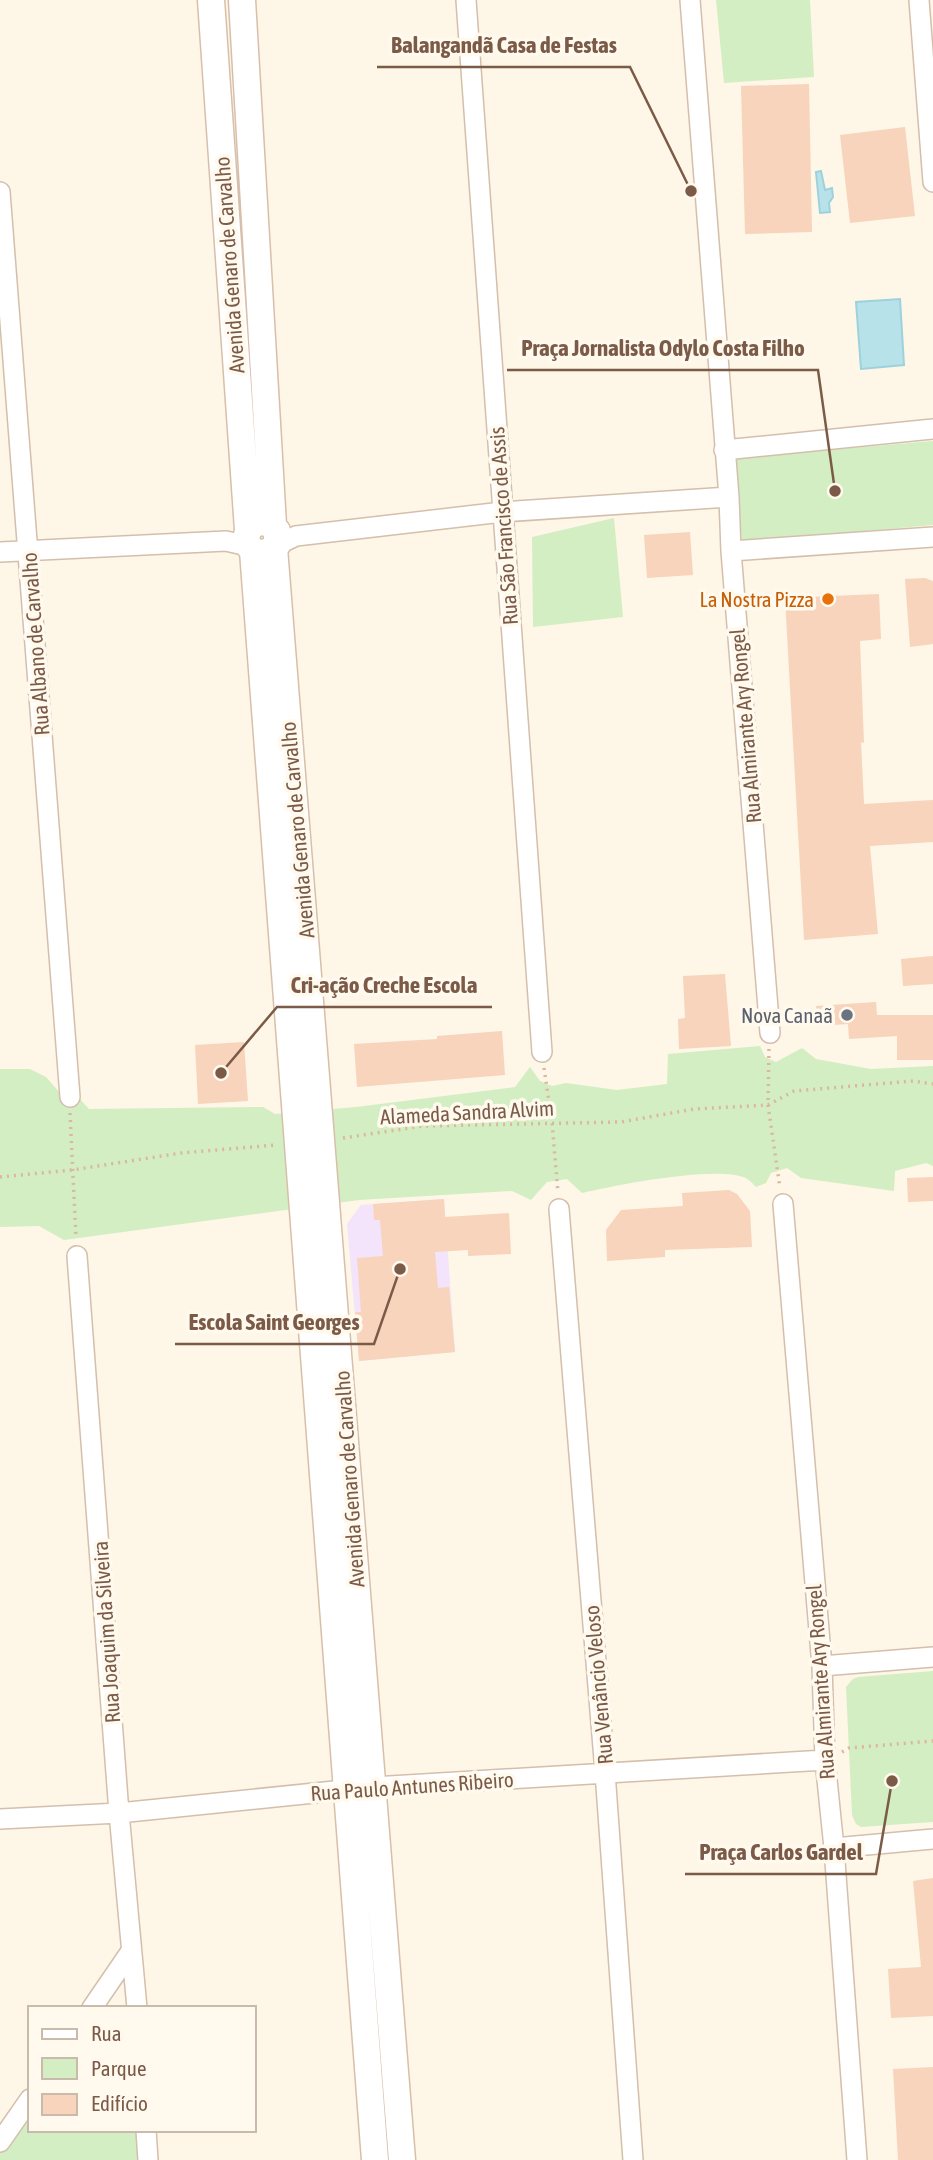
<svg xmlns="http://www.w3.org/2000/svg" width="933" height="2160" viewBox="0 0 933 2160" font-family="'Asap Condensed',sans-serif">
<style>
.education{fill:#f3e3fb}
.green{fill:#d3eec3}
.water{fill:#b8e2ea;stroke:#9dd2dd;stroke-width:2}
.building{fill:#f7d4bb}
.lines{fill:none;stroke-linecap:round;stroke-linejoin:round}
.street-casing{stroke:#d4bfad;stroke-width:22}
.secondary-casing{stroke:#d8bfaa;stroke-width:29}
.path{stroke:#dcb79d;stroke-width:3.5;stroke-dasharray:2 5;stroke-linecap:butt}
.street{stroke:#fff;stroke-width:19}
.secondary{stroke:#fff;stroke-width:26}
.food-dot{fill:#e8710a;stroke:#fff9ee;stroke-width:2.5}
.worship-dot{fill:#6b7280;stroke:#fff9ee;stroke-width:2.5}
.labels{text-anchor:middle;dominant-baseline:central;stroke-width:7;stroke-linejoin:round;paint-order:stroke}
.street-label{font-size:21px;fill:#7b5b48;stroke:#fff9ee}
.food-label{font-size:21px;fill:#c56008;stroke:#fff9ee;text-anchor:end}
.worship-label{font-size:21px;fill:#5b616d;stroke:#fff9ee;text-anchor:end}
.leader{fill:none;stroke:#7b5b48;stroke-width:2.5}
.callout-dot{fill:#7b5b48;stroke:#fff9ee;stroke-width:2.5}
.callout-label{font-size:23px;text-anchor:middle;font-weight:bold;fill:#7b5b48;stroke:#fff9ee;stroke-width:7;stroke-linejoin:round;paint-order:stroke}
</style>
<rect width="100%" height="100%" fill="#fef6e6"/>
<!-- education -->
<path class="education" d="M444,1199L455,1352L359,1361L347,1224L361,1205Z"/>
<!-- green -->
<path class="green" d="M716,0H810L814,77L724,83Z
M933,441V525L742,542L735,458Z
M614,518L623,617L533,627L532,537Z
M760,1046L765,1057L776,1062L802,1048L816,1059L871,1069L933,1066V1166L926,1163L895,1171L894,1191L801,1178L787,1168L771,1173L766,1183L756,1187C752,1183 749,1179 743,1177C713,1166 615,1185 582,1193L567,1179L547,1182L531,1200L512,1191L359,1200L64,1240L39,1226L0,1227V1069H30L46,1077L60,1093L78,1097L89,1109L263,1107L275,1114L356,1107L515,1087L530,1067L540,1081L552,1086L566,1083L617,1090L667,1084L668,1054Z
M933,1671V1822L861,1827L856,1824L852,1815L846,1687L853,1679L858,1677Z
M30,2112V2130H137L139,2160H0V2153Z"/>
<!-- water -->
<path class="water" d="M821,171L825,190L832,188L833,197L829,203L830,212L820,213L816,172Z
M900,299L904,365L861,369L856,302Z"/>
<!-- building -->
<path class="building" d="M809,84L812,232L745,234L741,86Z
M905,127L915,216L850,223L840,135Z
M690,532L693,575L647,578L644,535Z
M925,578L933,581V644L910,647L905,579Z
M879,594L881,639L860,641L864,743L861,742L864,804L933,800V842L870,846L878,934L804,940L785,598Z
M933,956V984L903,986L901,959Z
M725,974L731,1046L679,1049L678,1019L685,1018L683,976Z
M876,1002L877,1015H933V1060H897V1036L849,1039L848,1024L818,1026L816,1006Z
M502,1031L505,1075L357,1087L354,1044L437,1039V1036Z
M244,1042L248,1101L198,1104L195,1045Z
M933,1177V1201L908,1202L907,1178Z
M729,1190L737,1194L750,1211L752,1247L665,1250V1257L607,1261L606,1230L621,1210L683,1206L682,1193Z
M444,1199L445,1217L509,1213L511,1254L468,1256V1250L435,1252L438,1288L449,1287L455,1352L359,1361L355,1312H361L357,1258L383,1256L380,1220H374L373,1204Z
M933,1878V2016L891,2018L888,1969L921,1967L913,1881Z
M933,2067V2160H898L893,2069Z"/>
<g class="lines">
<defs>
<path id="street" d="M466,0L542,1052
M690,0L729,497L731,551L770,1033
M919,0L933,182
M0,192L70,1097
M724,450L933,429
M277,545L296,536L502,512L729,497
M731,551L933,537
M0,552L226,541L248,546
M783,1204L822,1666L825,1760L834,1848L857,2160
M559,1209L605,1772L633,2160
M77,1256L119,1813L137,2008
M822,1666L933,1657
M0,1819L119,1813L373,1787L825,1760
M834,1848L933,1839
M92,2008L131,1951
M146,2130L148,2160
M0,2142L30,2099"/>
<path id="secondary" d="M211,0L248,530L246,540C252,556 266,556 277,545V531L267,521L253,524L248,530
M242,0L273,525
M274,548L402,2160
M253,551L375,2160"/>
</defs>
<!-- street casing -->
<use href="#street" class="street-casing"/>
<!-- secondary casing -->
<use href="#secondary" class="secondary-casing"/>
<!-- path -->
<path class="path" d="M769,1049L768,1105L780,1188
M544,1068L552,1122L558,1193
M70,1113L76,1238
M343,1138L423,1126L621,1122L694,1109L768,1105L794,1091L913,1081L933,1084
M0,1177L72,1170L181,1153L276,1145
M842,1752L849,1748L933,1741"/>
<!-- street -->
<use href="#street" class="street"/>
<!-- secondary -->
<use href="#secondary" class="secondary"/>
</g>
<!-- markers -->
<circle class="food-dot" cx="828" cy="599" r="7"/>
<circle class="worship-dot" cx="847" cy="1015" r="7"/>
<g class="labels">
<!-- street labels -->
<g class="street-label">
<text transform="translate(229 265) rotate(-94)">Avenida Genaro de Carvalho</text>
<text transform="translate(503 526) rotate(-94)">Rua São Francisco de Assis</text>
<text transform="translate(35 644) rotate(-94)">Rua Albano de Carvalho</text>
<text transform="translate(745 726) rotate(-95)">Rua Almirante Ary Rongel</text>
<text transform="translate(297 830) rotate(-95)">Avenida Genaro de Carvalho</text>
<text transform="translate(467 1112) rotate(-3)">Alameda Sandra Alvim</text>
<text transform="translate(349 1479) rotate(-94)">Avenida Genaro de Carvalho</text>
<text transform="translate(106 1632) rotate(-94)">Rua Joaquim da Silveira</text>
<text transform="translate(820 1682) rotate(-94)">Rua Almirante Ary Rongel</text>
<text transform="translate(598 1685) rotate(-95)">Rua Venâncio Veloso</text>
<text transform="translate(412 1786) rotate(-4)">Rua Paulo Antunes Ribeiro</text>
</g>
<!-- food labels -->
<g class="food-label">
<text x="814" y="599">La Nostra Pizza</text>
</g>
<!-- worship labels -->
<g class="worship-label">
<text x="833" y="1015">Nova Canaã</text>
</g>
</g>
<!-- callouts -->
<path class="leader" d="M691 191L630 67H377M835 491L818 370H507M221 1073L277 1007H492M400 1269L374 1344H175M892 1781L876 1874H685"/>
<g class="callout-dot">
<circle cx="691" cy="191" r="7"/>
<circle cx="835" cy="491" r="7"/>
<circle cx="221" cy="1073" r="7"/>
<circle cx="400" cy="1269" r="7"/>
<circle cx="892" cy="1781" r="7"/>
</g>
<g class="callout-label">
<text x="504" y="53">Balangandã Casa de Festas</text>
<text x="663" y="356">Praça Jornalista Odylo Costa Filho</text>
<text x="384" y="993">Cri-ação Creche Escola</text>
<text x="274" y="1330">Escola Saint Georges</text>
<text x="781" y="1860">Praça Carlos Gardel</text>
</g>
<!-- legend -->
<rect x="28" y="2006" width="228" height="126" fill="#fff9ee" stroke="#cabaac" stroke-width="2"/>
<rect x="42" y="2029" width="35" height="10" fill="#ffffff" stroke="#cabaac" stroke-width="2"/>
<text x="91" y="2041" font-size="21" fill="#7b5b48">Rua</text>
<rect x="42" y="2058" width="35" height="21" fill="#d3eec3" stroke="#cabaac" stroke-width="2"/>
<text x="91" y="2076" font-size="21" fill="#7b5b48">Parque</text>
<rect x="42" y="2094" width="35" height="21" fill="#f7d4bb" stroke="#cabaac" stroke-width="2"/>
<text x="91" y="2111" font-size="21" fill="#7b5b48">Edifício</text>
</svg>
